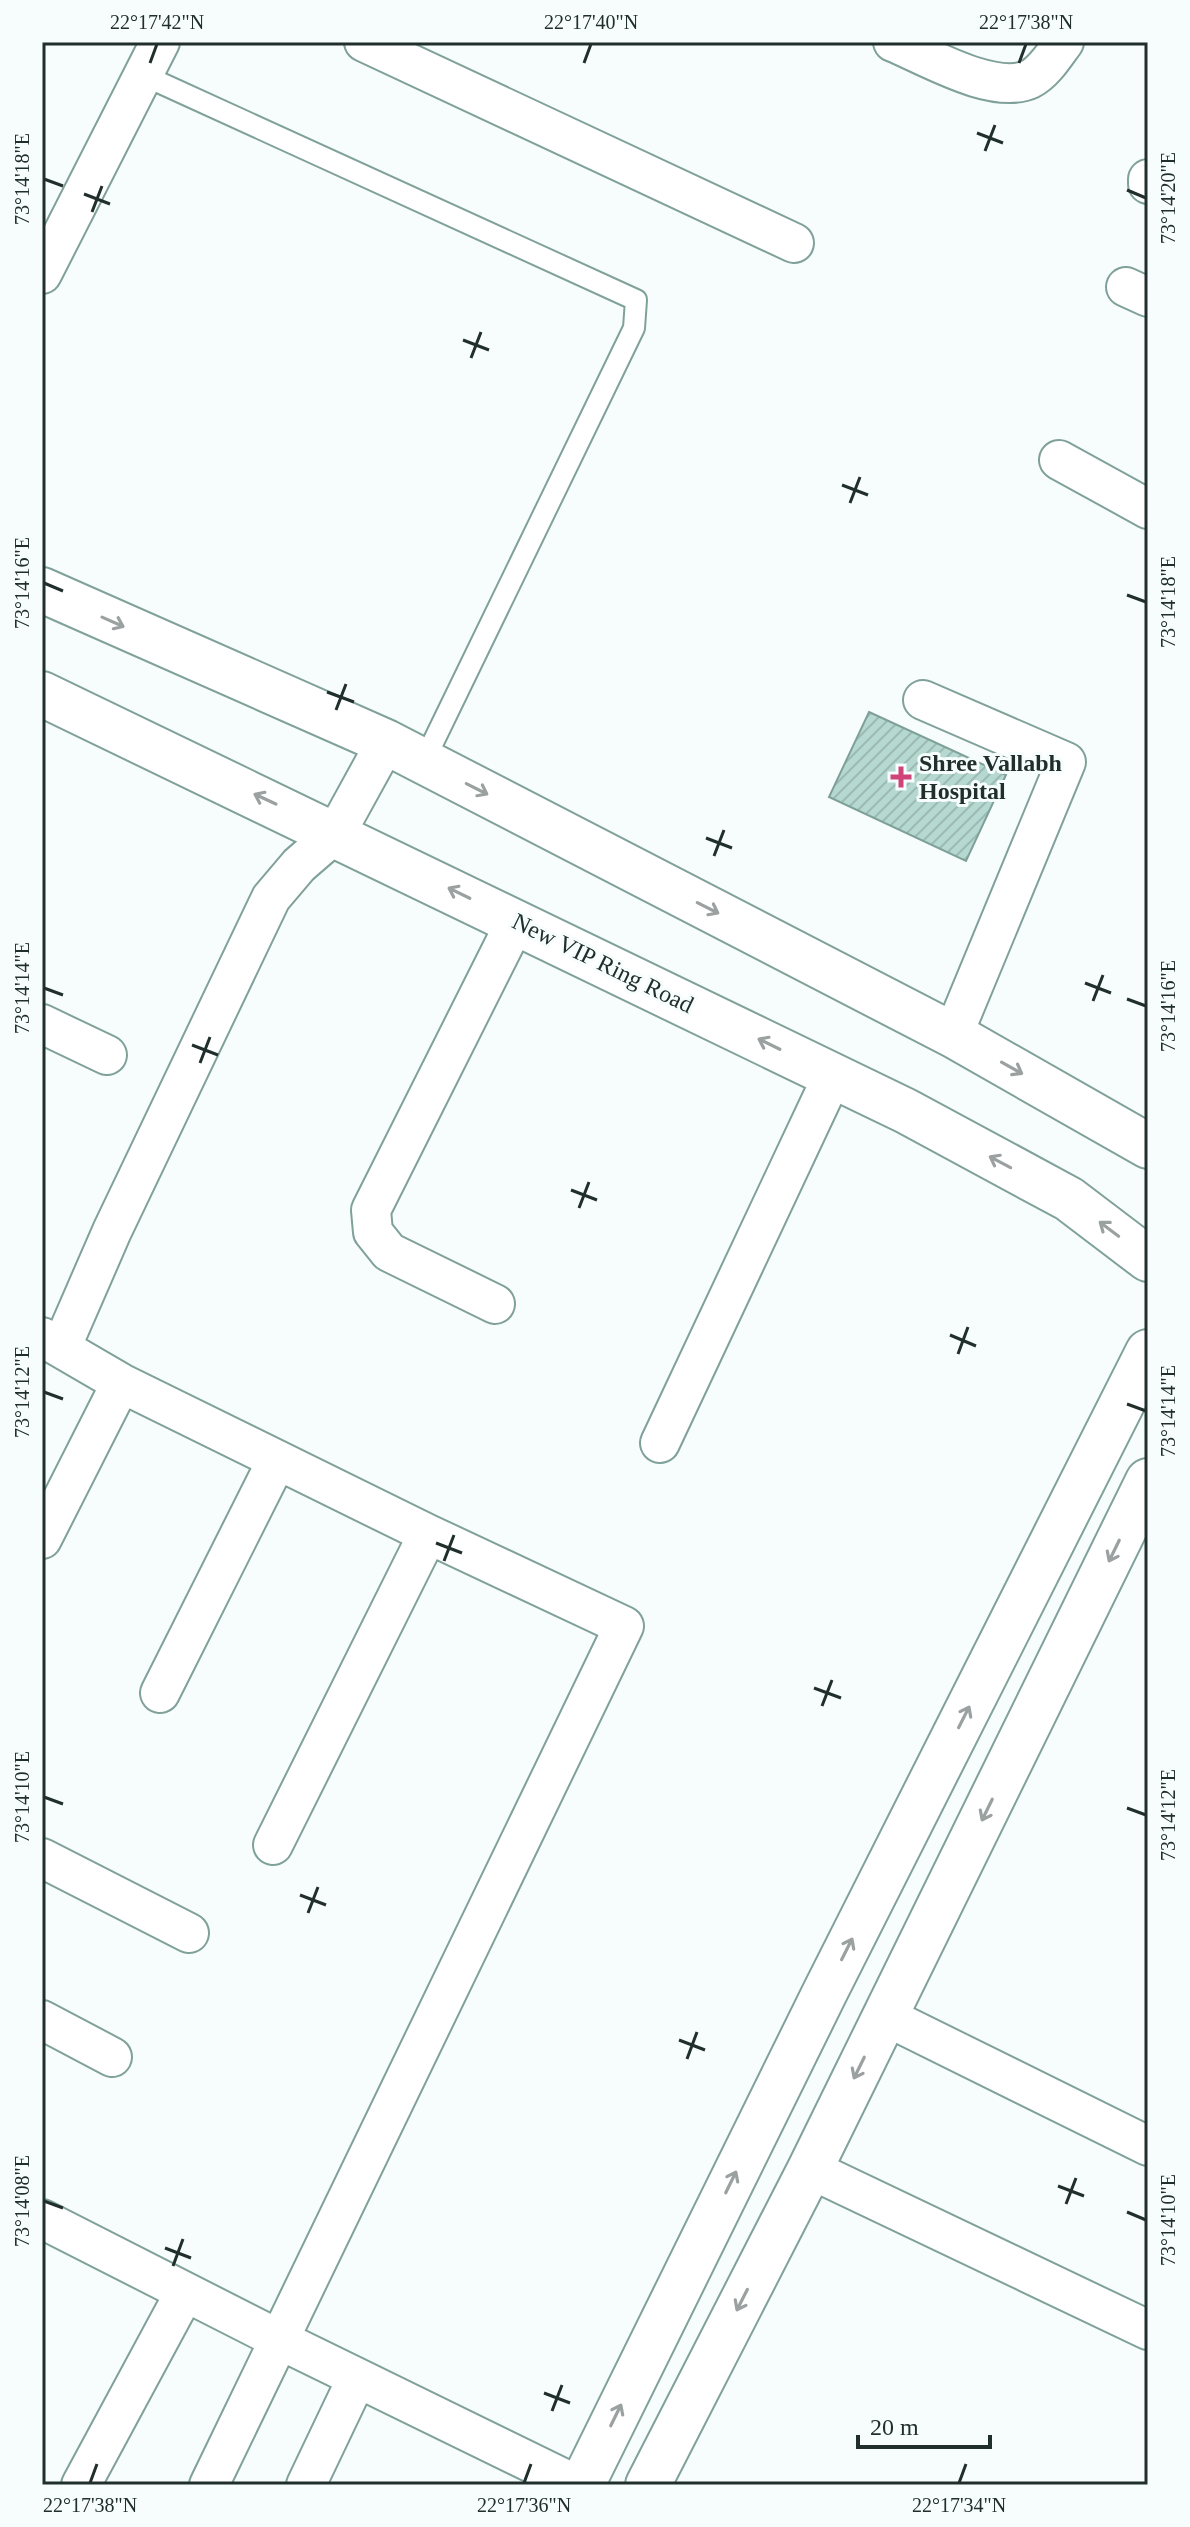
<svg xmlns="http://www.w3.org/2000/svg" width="1190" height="2527" viewBox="0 0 1190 2527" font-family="Georgia,serif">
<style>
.building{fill:url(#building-hatch);stroke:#7ea099;stroke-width:2}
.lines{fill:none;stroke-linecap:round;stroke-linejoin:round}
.lane-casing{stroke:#80a19a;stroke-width:24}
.street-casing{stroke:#80a19a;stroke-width:42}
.secondary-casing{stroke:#80a19a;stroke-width:48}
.primary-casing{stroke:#80a19a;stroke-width:48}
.lane{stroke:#fff;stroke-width:20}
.street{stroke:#fff;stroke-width:38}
.secondary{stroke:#fff;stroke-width:44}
.primary{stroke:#fff;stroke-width:44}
.oneway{stroke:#9ba1a0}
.ticks{fill:none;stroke:#212f2c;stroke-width:3}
.poi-dot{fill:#ce4378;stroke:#f6fdfc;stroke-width:3}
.labels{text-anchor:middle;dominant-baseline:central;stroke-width:6;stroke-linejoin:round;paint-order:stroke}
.poi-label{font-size:24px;font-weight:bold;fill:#212f2c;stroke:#f6fdfc;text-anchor:start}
.street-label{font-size:24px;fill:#212f2c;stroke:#f6fdfc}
.neatline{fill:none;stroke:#212f2c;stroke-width:3}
.ticks-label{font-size:20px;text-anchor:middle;fill:#212f2c}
</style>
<defs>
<pattern id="building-hatch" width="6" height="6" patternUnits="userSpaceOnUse" patternTransform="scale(2)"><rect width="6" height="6" fill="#b5d8d0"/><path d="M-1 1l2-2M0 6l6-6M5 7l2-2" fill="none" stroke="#9bbab3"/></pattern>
</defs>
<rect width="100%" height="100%" fill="#f6fdfc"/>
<!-- building -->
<path class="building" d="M869,712L1006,775L966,861L829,797Z"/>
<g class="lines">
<defs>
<path id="lane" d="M143,75L636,300L634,328L424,761"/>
<path id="street" d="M364,42L794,243
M893,42C927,56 994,96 1030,79C1044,72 1055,54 1064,42
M1148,179V184
M42,274L160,42
M1126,287L1148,297
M1059,460L1148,509
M923,700L1066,762L953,1035
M42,1024L107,1055
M495,1304L389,1252L373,1232L371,1210L516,921
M42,1337L121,1383L428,1534L624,1626L209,2485
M62,1346L112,1231L271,898L299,865L336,833L386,742
M660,1443L833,1075
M42,1539L121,1383
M160,1693L277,1460
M273,1845L428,1534
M42,1858L189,1933
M885,2016L1148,2146
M42,2020L112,2057
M810,2169L1148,2330
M42,2219L278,2339L577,2485
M81,2485L185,2292
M306,2485L357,2378"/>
<path id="secondary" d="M582,2485L825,1992L1148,1352
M648,2485L810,2169L1148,1481"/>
<path id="primary" d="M42,590L386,742L953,1035L1148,1146
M42,694L906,1111L1069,1199L1148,1259"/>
</defs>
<!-- lane casing -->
<use href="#lane" class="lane-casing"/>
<!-- street casing -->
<use href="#street" class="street-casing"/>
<!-- secondary casing -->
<use href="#secondary" class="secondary-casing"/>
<!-- primary casing -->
<use href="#primary" class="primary-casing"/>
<!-- lane -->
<use href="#lane" class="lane"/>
<!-- street -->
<use href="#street" class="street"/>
<!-- secondary -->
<use href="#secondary" class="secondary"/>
<!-- primary -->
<use href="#primary" class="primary"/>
</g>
<!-- one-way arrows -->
<defs><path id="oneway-shaft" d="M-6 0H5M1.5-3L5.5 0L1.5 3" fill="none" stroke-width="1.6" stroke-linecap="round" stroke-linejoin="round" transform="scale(2)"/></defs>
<g class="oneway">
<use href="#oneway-shaft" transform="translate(113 622) rotate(24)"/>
<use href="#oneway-shaft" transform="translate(477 789) rotate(27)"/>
<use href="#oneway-shaft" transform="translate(265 799) rotate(-155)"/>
<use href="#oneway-shaft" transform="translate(459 893) rotate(-154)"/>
<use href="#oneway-shaft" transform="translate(708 908) rotate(27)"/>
<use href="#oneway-shaft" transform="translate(769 1044) rotate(-154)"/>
<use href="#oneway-shaft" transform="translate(1012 1068) rotate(29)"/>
<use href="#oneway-shaft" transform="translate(1000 1162) rotate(-152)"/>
<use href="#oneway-shaft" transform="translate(1109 1229) rotate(-143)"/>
<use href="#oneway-shaft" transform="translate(1114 1551) rotate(116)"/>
<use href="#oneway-shaft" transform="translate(964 1717) rotate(-63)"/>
<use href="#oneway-shaft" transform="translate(987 1810) rotate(116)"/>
<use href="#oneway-shaft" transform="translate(847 1949) rotate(-63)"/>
<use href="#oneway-shaft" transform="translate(859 2068) rotate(116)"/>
<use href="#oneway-shaft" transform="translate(731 2182) rotate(-64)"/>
<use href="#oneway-shaft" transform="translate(742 2300) rotate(117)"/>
<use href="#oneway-shaft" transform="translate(616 2415) rotate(-64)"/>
</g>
<!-- ticks -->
<path class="ticks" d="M150,63L157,44M584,63L591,44M1019,63L1026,44M977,133L1003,143M985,151L995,125M44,179L63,186M1127,190L1146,198M84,194L110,204M92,212L102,186M463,340L489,350M471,358L481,332M842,485L868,495M850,503L860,477M44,583L63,591M1127,595L1146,602M327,692L354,702M336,710L346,684M706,838L732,848M714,856L724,830M1085,983L1111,993M44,988L63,995M1127,999L1146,1006M1093,1001L1103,975M192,1045L218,1055M200,1063L210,1037M571,1190L597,1200M579,1208L589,1182M950,1335L976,1346M958,1354L968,1327M44,1392L63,1399M1127,1404L1146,1411M436,1543L462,1553M444,1561L454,1535M814,1688L841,1698M822,1706L832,1680M44,1797L63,1804M1127,1808L1146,1815M300,1895L326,1905M308,1913L318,1887M679,2040L705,2050M687,2059L697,2032M1058,2186L1084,2196M44,2201L63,2208M1066,2204L1076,2178M1127,2212L1146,2220M165,2248L191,2258M173,2266L183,2239M544,2393L570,2403M552,2411L562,2385M90,2483L97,2464M524,2483L531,2464M959,2483L966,2464"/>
<!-- markers -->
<path class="poi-dot" d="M897 765h8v8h8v8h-8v8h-8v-8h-8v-8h8z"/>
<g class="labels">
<!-- poi labels -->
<g class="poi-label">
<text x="919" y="763">Shree Vallabh<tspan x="919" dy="28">Hospital</tspan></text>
</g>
<!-- street labels -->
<g class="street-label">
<text transform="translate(603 963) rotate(26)">New VIP Ring Road</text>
</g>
</g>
<!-- border -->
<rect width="1190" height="2527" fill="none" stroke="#f6fdfc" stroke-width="88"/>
<!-- scale -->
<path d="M858 2435v12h132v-12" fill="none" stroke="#212f2c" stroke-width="4"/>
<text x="870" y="2435" font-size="24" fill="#212f2c" stroke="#f6fdfc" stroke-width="6" paint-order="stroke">20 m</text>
<rect x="44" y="44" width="1102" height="2439" class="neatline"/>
<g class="ticks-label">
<text x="157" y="29">22°17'42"N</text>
<text x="591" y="29">22°17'40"N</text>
<text x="1026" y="29">22°17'38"N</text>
<text transform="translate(22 179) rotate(-90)" y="7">73°14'18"E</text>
<text transform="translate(1168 198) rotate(-90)" y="7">73°14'20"E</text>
<text transform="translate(22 583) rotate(-90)" y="7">73°14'16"E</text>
<text transform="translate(1168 602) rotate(-90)" y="7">73°14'18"E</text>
<text transform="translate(22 988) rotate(-90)" y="7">73°14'14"E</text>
<text transform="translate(1168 1006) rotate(-90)" y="7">73°14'16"E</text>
<text transform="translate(22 1392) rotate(-90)" y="7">73°14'12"E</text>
<text transform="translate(1168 1411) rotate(-90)" y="7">73°14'14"E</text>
<text transform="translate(22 1797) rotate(-90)" y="7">73°14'10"E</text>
<text transform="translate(1168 1815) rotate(-90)" y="7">73°14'12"E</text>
<text transform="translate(22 2201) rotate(-90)" y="7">73°14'08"E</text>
<text transform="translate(1168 2220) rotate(-90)" y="7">73°14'10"E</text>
<text x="90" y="2512">22°17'38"N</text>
<text x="524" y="2512">22°17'36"N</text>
<text x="959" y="2512">22°17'34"N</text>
</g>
</svg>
